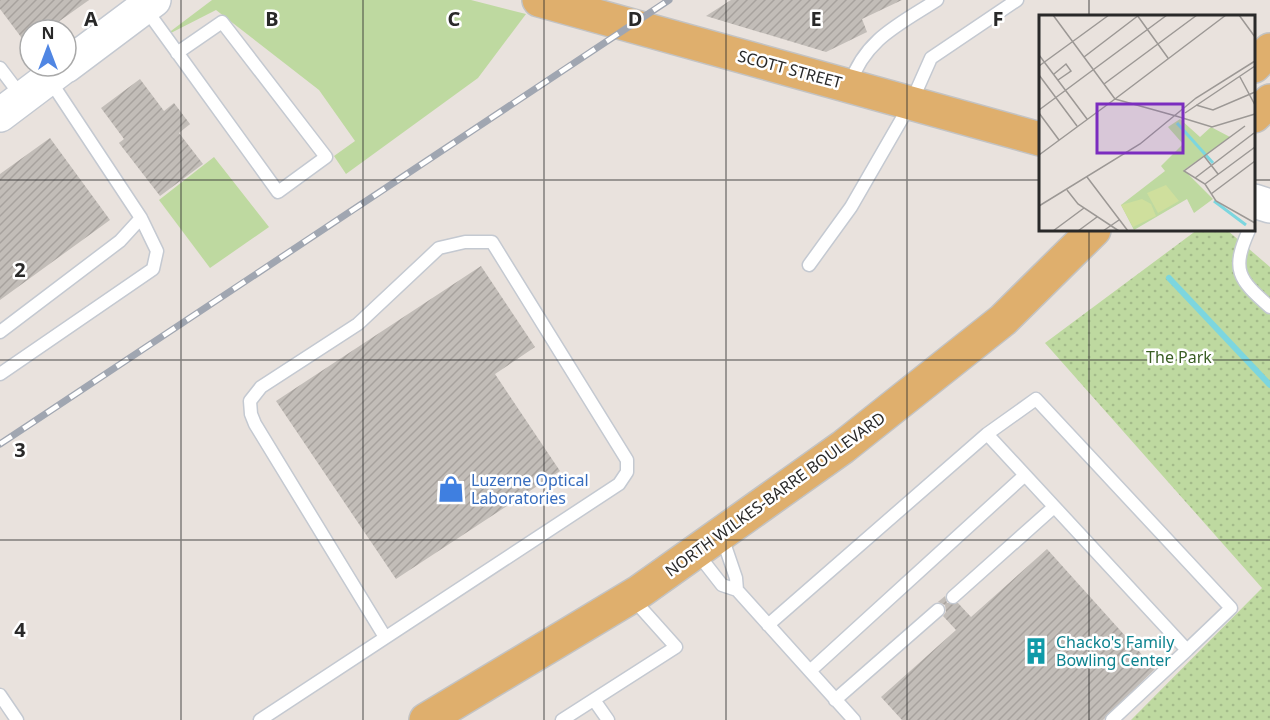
<svg xmlns="http://www.w3.org/2000/svg" width="1270" height="720" viewBox="0 0 1270 720" font-family="'Noto Sans',sans-serif">
<style>
.grass{fill:#bed9a0}
.park{fill:url(#park-dots)}
.lines{fill:none;stroke-linecap:round;stroke-linejoin:round}
.stream{stroke:#7cd6df;stroke-width:6}
.building{fill:url(#building-hatch)}
.lane-casing{stroke:#c4c9d1;stroke-width:15}
.secondary-casing{stroke:#c4c9d1;stroke-width:36}
.primary-casing{stroke:#c3c3c3;stroke-width:36}
.lane{stroke:#fff;stroke-width:12}
.secondary{stroke:#fff;stroke-width:33}
.primary{stroke:#dfaf6d;stroke-width:33}
.rail-casing{stroke:#a0a6b1;stroke-width:7}
.rail{stroke:#fff;stroke-width:4.5;stroke-dasharray:14;stroke-linecap:butt}
.grid{fill:none;stroke:#292929;stroke-width:1.5;stroke-opacity:0.55}
.labels{text-anchor:middle;dominant-baseline:central;stroke-width:5;stroke-linejoin:round;paint-order:stroke}
.street-label{font-size:16px;fill:#292929;stroke:#fff}
.park-label{font-size:16px;fill:#395d23;stroke:#fff}
.shop-label{font-size:16px;fill:#366cbe;stroke:#fff;text-anchor:start}
.culture-label{font-size:16px;fill:#0d838f;stroke:#fff;text-anchor:start}
.inset-river{fill:none;stroke:#7cd6df;stroke-width:3}
.inset-road{fill:none;stroke:#9c9895;stroke-width:1.5}
.view{fill:#7b2cbf;fill-opacity:0.15;stroke:#7b2cbf;stroke-width:3}
.inset-edge{fill:none;stroke:#292929;stroke-width:3}
.grid-label{font-size:20px;text-anchor:middle;font-weight:bold;fill:#292929;stroke:#fff;stroke-width:5;stroke-linejoin:round;paint-order:stroke}
</style>
<defs>
<pattern id="park-dots" width="8" height="8" patternUnits="userSpaceOnUse" patternTransform="scale(1.5)"><rect width="8" height="8" fill="#bed9a0"/><path d="M2 2h.1M6 6h.1" fill="none" stroke="#a3ba8a" stroke-width="1.8" stroke-linecap="round"/></pattern>
<pattern id="building-hatch" width="6" height="6" patternUnits="userSpaceOnUse" patternTransform="scale(1.5)"><rect width="6" height="6" fill="#c2bdb8"/><path d="M-1 1l2-2M0 6l6-6M5 7l2-2" fill="none" stroke="#a7a29e"/></pattern>
</defs>
<rect width="100%" height="100%" fill="#e9e2dd"/>
<!-- grass -->
<path class="grass" d="M212,0H471L526,14L478,78L346,174L334,156L355,141L319,90L216,10L163,37Z
M214,157L269,227L210,268L159,200Z"/>
<!-- park -->
<path class="park" d="M1197,230H1227L1270,267V720H1131L1262,588L1045,343Z"/>
<g class="lines">
<!-- stream -->
<path class="stream" d="M1169,278L1270,385"/>
</g>
<!-- building -->
<path class="building" d="M0,0H89L47,30H30V49L0,9Z
M731,0H902L862,19L867,32L826,52L706,16Z
M140,79L164,111L174,103L190,124L179,133L203,164L160,196L119,143L124,139L101,108Z
M50,138L110,220L0,300V174Z
M481,266L535,347L495,374L560,471L396,579L276,401Z
M1047,549L1155,669L1103,720H902L881,697L956,630L943,616L946,612L945,605L938,602L945,596L947,603H958L971,617Z"/>
<g class="lines">
<defs>
<path id="lane" d="M145,8L278,192L326,157L222,22L177,53
M0,68L22,97
M850,84C865,39 900,24 937,0
M1249,230C1231,270 1238,279 1270,307
M809,265L851,207L911,103L931,58L1017,0
M0,332L120,241L141,218
M0,374L153,269L157,251L141,218L49,79
M987,434L1036,399L1231,608L1187,650
M722,537L736,578L737,590
M697,553L722,585L737,590L854,720
M953,597L1054,507
M768,625L987,434L1187,650L1112,720
M810,671L1025,475
M0,695L17,720
M594,700L608,720
M835,700L938,610
M260,720L619,484L627,472V460L492,242H465L439,248L358,324L261,387L250,401L251,414L255,424L385,637
M562,720L676,647L633,599"/>
<path id="secondary" d="M66,66L154,0
M0,115L65,66
M1254,201L1270,206"/>
<path id="primary" d="M539,0L1040,139
M1254,66L1270,50
M1254,116L1270,101
M426,720L639,592L843,447L1003,320L1094,230"/>
</defs>
<!-- lane casing -->
<use href="#lane" class="lane-casing"/>
<!-- secondary casing -->
<use href="#secondary" class="secondary-casing"/>
<!-- primary casing -->
<use href="#primary" class="primary-casing"/>
<!-- lane -->
<use href="#lane" class="lane"/>
<!-- secondary -->
<use href="#secondary" class="secondary"/>
<!-- primary -->
<use href="#primary" class="primary"/>
<defs>
<path id="rail" d="M0,444L669,0"/>
</defs>
<!-- rail casing -->
<use href="#rail" class="rail-casing"/>
<!-- rail -->
<use href="#rail" class="rail"/>
</g>
<!-- grid -->
<path class="grid" d="M181,0V720M363,0V720M544,0V720M726,0V720M907,0V720M1089,0V16M0,180H1040M1254,180H1270M1089,230V720M0,360H1270M0,540H1270"/>
<!-- icons -->
<defs>
<symbol id="shop-bare" viewBox="-9 -9 18 18"><path d="M-5-2.5h2.3a2.7 3.5 0 0 1 5.4 0H5L5.5 6h-11ZM-1.5-2.5h3a1.5 2.3 0 0 0-3 0Z" fill="#3f7fe0" stroke="#fff" stroke-width="2.5" paint-order="stroke"/></symbol>
<symbol id="building-bare" viewBox="-9 -9 18 18"><path d="M-4-6H4V6H1V3H-1V6H-4ZM-2.5-4.3h1.7v1.8h-1.7ZM.8-4.3h1.7v1.8H.8ZM-2.5-1h1.7V.8h-1.7ZM.8-1h1.7V.8H.8Z" fill="#0f9aa8" stroke="#fff" stroke-width="2.5" paint-order="stroke"/></symbol>
</defs>
<g fill-rule="evenodd">
<use href="#shop-bare" x="432" y="470" width="38" height="38"/>
<use href="#building-bare" x="1017" y="632" width="38" height="38"/>
</g>
<g class="labels">
<!-- street labels -->
<g class="street-label">
<text transform="translate(790 69) rotate(15)">SCOTT STREET</text>
<text transform="translate(775 494) rotate(-36)">NORTH WILKES-BARRE BOULEVARD</text>
</g>
<!-- park labels -->
<g class="park-label">
<text x="1179" y="357">The Park</text>
</g>
<!-- shop labels -->
<g class="shop-label">
<text x="471" y="480">Luzerne Optical<tspan x="471" dy="18">Laboratories</tspan></text>
</g>
<!-- culture labels -->
<g class="culture-label">
<text x="1056" y="642">Chacko's Family<tspan x="1056" dy="18">Bowling Center</tspan></text>
</g>
</g>
<!-- overview -->
<g transform="translate(1039 15)">
<rect width="216" height="216" fill="#e9e2dd"/>
<path d="M141,104L161,122L172,112L191,122L145,155L174,184L155,198L148,184L95,215L82,190L126,156L122,151L144,129L129,112Z" fill="#bed9a0"/>
<path d="M127,170L140,186L119,198L108,178ZM103,184L112,189L117,201L94,212L82,190Z" fill="#cfdf9d"/>
<path class="inset-river" d="M138,108L174,148M175,186L207,210"/>
<path class="inset-road" d="M14,0L76,84M98,0L129,43M200,0L216,22M33,27L70,0M0,40L48,104M45,42L100,0M0,51L33,27M15,59L27,49L32,56L19,65M0,60L38,111M201,62L216,90M65,69L158,0M76,84L187,0M76,84L137,101M157,90L174,95L216,77M0,95L128,0M0,98L20,125M146,98L216,51M137,101L173,112L216,99M206,111L145,156L166,169L177,186L216,208M0,140L76,84M165,141L179,159M48,162L89,216M156,163L215,118M166,169L216,132M28,175L39,189L80,216M172,179L216,146M0,191L101,129L157,83L216,46M14,216L45,193M39,216L58,202M64,216L80,205"/>
<path class="view" d="M58,89H144V138H58Z"/>
<rect width="216" height="216" class="inset-edge"/>
</g>
<g class="grid-label">
<text x="91" y="26">A</text>
<text x="272" y="26">B</text>
<text x="454" y="26">C</text>
<text x="635" y="26">D</text>
<text x="816" y="26">E</text>
<text x="998" y="26">F</text>
<text x="20" y="277">2</text>
<text x="20" y="457">3</text>
<text x="20" y="637">4</text>
</g>
<!-- north arrow -->
<g transform="translate(48 48)"><circle r="28" fill="#ffffff" stroke="#a9a9a9" stroke-width="1.5"/>
<path d="M0-4.5L10 22L0 15L-10 22Z" fill="#5086e3"/>
<text y="-9" font-size="16" font-weight="bold" text-anchor="middle" fill="#292929">N</text>
</g>
</svg>
